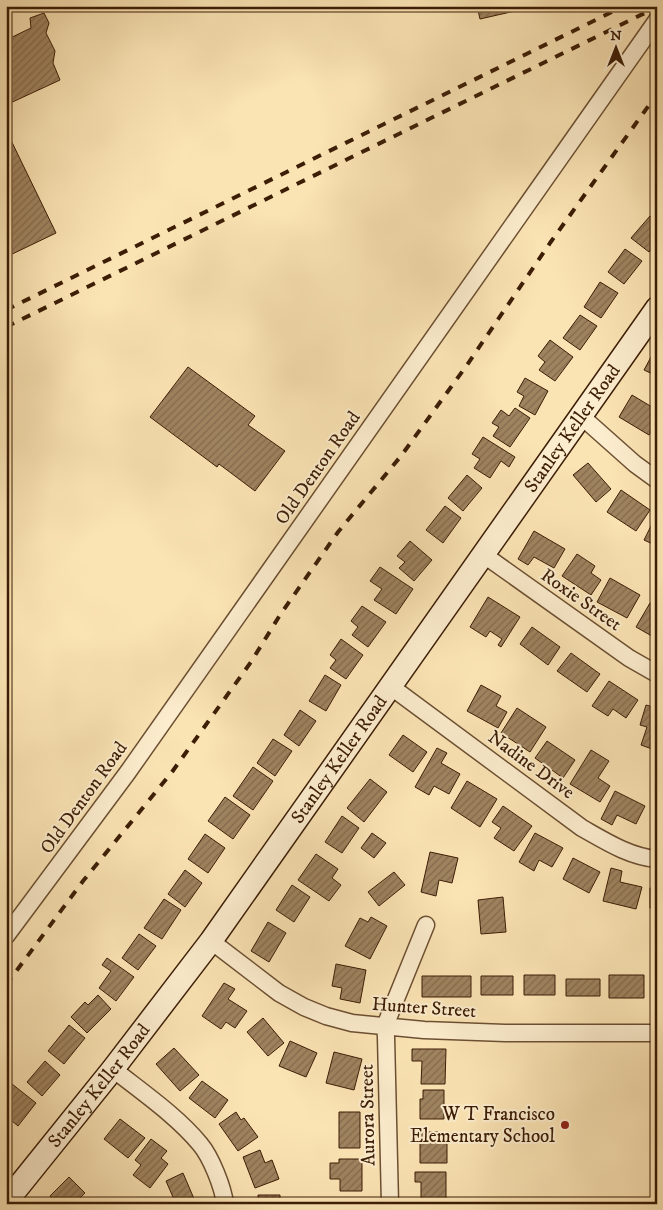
<svg xmlns="http://www.w3.org/2000/svg" width="663" height="1210" viewBox="0 0 663 1210" font-family="'IM FELL DW Pica',serif">
<style>
.building{fill:url(#building-hatch);stroke:#3c1d06}
.lines{fill:none;stroke-linecap:round;stroke-linejoin:round}
.street-casing{stroke:#6c4f32;stroke-width:19}
.secondary-casing{stroke:#3c1d06;stroke-width:25}
.street{stroke:#fcedce;stroke-width:16}
.secondary{stroke:#fcedce;stroke-width:22}
.rail{stroke:#3c1d06;stroke-width:4;stroke-dasharray:9 9;stroke-linecap:butt}
.poi-dot{fill:#8f2418;stroke:#fcedce;stroke-width:2}
.labels{text-anchor:middle;dominant-baseline:central;stroke-width:4;stroke-linejoin:round;paint-order:stroke}
.street-label{font-size:19px;fill:#3c1d06;stroke:#fcedce}
.poi-label{font-size:19px;fill:#3c1d06;stroke:#fcedce;text-anchor:end}
</style>
<defs>
<pattern id="building-hatch" width="6" height="6" patternUnits="userSpaceOnUse" patternTransform="scale(1.25)"><rect width="6" height="6" fill="#9f8460"/><path d="M-1 1l2-2M0 6l6-6M5 7l2-2" fill="none" stroke="#836b4d"/></pattern>
</defs>
<rect width="100%" height="100%" fill="#fbe4b4"/>
<filter id="stains"><feTurbulence type="fractalNoise" baseFrequency=".004" numOctaves="4"/><feColorMatrix values="0 0 0 0 .2 0 0 0 0 .09 0 0 0 0 .02 0 0 0 .5 -.17"/></filter>
<radialGradient id="worn" r=".72"><stop offset=".6" stop-color="#630" stop-opacity="0"/><stop offset="1" stop-color="#630" stop-opacity=".3"/></radialGradient>
<!-- building -->
<path class="building" d="M477,6H537L480,19Z
M44,13L49,23L46,33L55,51L53,63L60,80L6,105V40L31,28L30,18Z
M6,130L56,233L6,257Z
M650,216L657,222V242L649,252L631,238Z
M625,249L642,261L624,284L608,272Z
M600,282L618,293L601,318L584,307Z
M580,315L597,326L580,350L563,338Z
M550,340L573,357L555,381L539,370L545,362L538,356Z
M651,357L657,360V376L644,370Z
M188,367L255,416L248,425L285,451L255,491L219,464L217,467L150,417Z
M525,378L548,391L535,415L519,406L524,396L517,392Z
M632,395L657,410V422L649,435L619,417Z
M515,408L530,418L510,447L493,436L499,427L492,423L501,410L509,416Z
M483,437L515,457L509,467L501,461L490,478L474,468L480,459L472,454Z
M588,463L611,489L596,502L573,475Z
M467,475L482,488L463,511L448,498Z
M621,490L650,510L636,531L607,512Z
M445,506L461,518L443,543L426,530Z
M656,516L657,517V546L644,540Z
M534,531L565,549L554,568L534,557L528,565L518,559Z
M410,541L432,560L414,581L399,568L405,562L397,556Z
M577,554L595,566L591,573L601,580L591,595L562,576Z
M380,567L413,589L396,614L374,600L382,589L370,581Z
M610,578L640,595L627,618L597,602Z
M488,597L520,617L501,647L498,645L502,639L490,631L486,637L470,627Z
M650,603L657,607V639L636,627Z
M362,606L386,622L368,647L352,635L358,627L351,621Z
M532,627L560,647L548,665L520,644Z
M341,639L363,655L346,679L330,668L336,660L330,655Z
M571,653L600,674L587,692L557,671Z
M325,675L341,685L326,711L309,701Z
M609,681L638,700L626,718L613,709L608,716L592,706Z
M481,685L501,696L496,706L507,712L498,728L467,711Z
M646,705L657,708V734L652,749L641,745L647,727L640,725Z
M517,708L546,727L530,752L501,733Z
M300,710L316,721L299,746L284,735Z
M403,735L427,752L413,772L389,755Z
M273,739L292,751L275,776L257,763Z
M547,741L575,760L563,778L535,758Z
M437,748L447,753L441,763L460,774L449,794L434,786L429,795L415,787Z
M591,750L609,761L598,778L610,786L600,802L570,784Z
M253,767L273,781L253,810L233,796Z
M370,779L387,792L364,822L347,808Z
M467,781L497,799L480,827L451,808Z
M615,791L645,806L636,824L617,815L612,825L601,819Z
M225,797L250,815L233,839L208,821Z
M503,806L532,826L514,851L494,838L501,828L492,822Z
M342,816L359,828L342,853L325,842Z
M372,833L386,843L374,858L361,848Z
M535,833L563,848L552,867L539,860L534,871L519,862Z
M205,834L225,848L208,873L188,859Z
M430,852L458,858L452,883L439,880L436,896L421,892Z
M316,854L338,869L332,878L341,885L329,901L298,880Z
M573,858L600,872L589,893L563,879Z
M611,868L622,871L620,882L642,887L636,909L603,901Z
M185,870L202,883L185,907L168,894Z
M394,872L405,885L379,906L368,892Z
M292,885L310,897L294,922L276,910Z
M650,888H657V908H650Z
M503,897L506,932L481,934L478,900Z
M164,899L181,910L162,939L144,928Z
M371,917L387,926L370,959L345,946L360,918L368,922Z
M268,922L286,933L269,962L251,951Z
M139,934L156,946L138,970L122,958Z
M107,958L134,977L116,1001L99,988L111,971L102,965Z
M336,964L366,970L360,1003L340,999L342,988L332,986Z
M652,970H657V991H652Z
M524,975H555V995H524Z
M609,975H644V998H609Z
M422,976H471V997H422Z
M481,976H513V995H481Z
M566,979H600V996H566Z
M224,983L235,989L228,999L247,1011L235,1028L226,1022L221,1029L202,1016Z
M98,995L111,1009L87,1033L71,1017L85,1002L88,1005Z
M263,1018L284,1043L268,1056L247,1032Z
M69,1025L85,1038L64,1064L48,1051Z
M290,1041L317,1053L306,1077L279,1066Z
M174,1048L199,1075L180,1091L156,1064Z
M412,1049H446L445,1084H421L422,1061H412Z
M334,1052L362,1059L354,1090L326,1083Z
M45,1061L60,1075L42,1096L27,1082Z
M202,1081L228,1100L215,1118L189,1098Z
M12,1084L36,1103L18,1126L6,1116V1107L8,1105L6,1104V1090Z
M423,1090H444V1119H420V1099H423Z
M236,1112L241,1120L244,1118L258,1137L238,1151L219,1124Z
M339,1112H360V1148H339Z
M120,1119L145,1138L128,1158L104,1139Z
M420,1132H438V1142H447V1163H420Z
M151,1139L167,1151L161,1158L168,1164L150,1188L133,1175L141,1165L135,1160Z
M260,1150L265,1163L272,1160L279,1179L255,1188L243,1157Z
M339,1159H362V1191H340V1179H330V1163H339Z
M415,1172H446V1203H421V1182H415Z
M183,1173L195,1201L188,1204H176L166,1181Z
M69,1177L85,1193L80,1198L85,1204H57L50,1196Z
M258,1195H280V1204H258Z"/>
<g class="lines">
<defs>
<path id="street" d="M581,416L635,464L657,480
M484,555L629,658L657,674
M390,686L582,828C605,841 630,857 657,859
M6,936L128,772L657,20
M211,941L279,993L304,1007L326,1016L352,1023L424,1030L505,1033H657
M113,1069C142,1092 177,1116 200,1144C211,1157 223,1187 225,1204
M390,1204L386,1037L385,1026L426,925"/>
<g id="secondary">
<path id="s1" d="M6,1202L113,1069L211,941L657,308"/>
</g>
</defs>
<!-- street casing -->
<use href="#street" class="street-casing"/>
<!-- secondary casing -->
<use href="#secondary" class="secondary-casing"/>
<!-- street -->
<use href="#street" class="street"/>
<!-- secondary -->
<use href="#secondary" class="secondary"/>
<!-- rail -->
<path class="rail" d="M6,310L624,6
M6,327L657,7
M6,985L83,881L172,772L251,662L280,615L338,532L401,456L467,365L550,243L657,94"/>
</g>
<!-- markers -->
<circle class="poi-dot" cx="565" cy="1125" r="5"/>
<g class="labels">
<!-- street labels -->
<g class="street-label">
<text stroke="none"><textPath href="#s1" startOffset="959">Stanley Keller Road</textPath></text>
<text transform="translate(318 468) rotate(-55)">Old Denton Road</text>
<text transform="translate(581 600) rotate(35)">Roxie Street</text>
<text stroke="none"><textPath href="#s1" startOffset="554">Stanley Keller Road</textPath></text>
<text transform="translate(531 765) rotate(36)">Nadine Drive</text>
<text transform="translate(84 798) rotate(-54)">Old Denton Road</text>
<text transform="translate(424 1008) rotate(4)">Hunter Street</text>
<text stroke="none"><textPath href="#s1" startOffset="149">Stanley Keller Road</textPath></text>
<text transform="translate(368 1115) rotate(-91)">Aurora Street</text>
</g>
<!-- poi labels -->
<g class="poi-label">
<text x="555" y="1114">W T Francisco<tspan x="555" dy="22">Elementary School</tspan></text>
</g>
</g>
<!-- margin -->
<rect width="663" height="1210" fill="none" stroke="#fbe4b4" stroke-width="25"/>
<rect x="8" y="8" width="648" height="1195" fill="none" stroke="#3c1d06" stroke-width="2.5"/>
<rect x="12" y="12" width="638" height="1185" fill="none" stroke="#3c1d06"/>
<!-- north arrow -->
<g transform="translate(616 48)" stroke="#fcedce" stroke-width="4" paint-order="stroke">
<path d="M0-4L9 19L0 12L-9 19Z" fill="#3c1d06"/>
<text y="-8" font-size="14" font-weight="bold" text-anchor="middle" fill="#3c1d06">N</text>
</g>
<rect width="100%" height="100%" filter="url(#stains)"/>
<rect width="100%" height="100%" fill="url(#worn)"/>
</svg>
